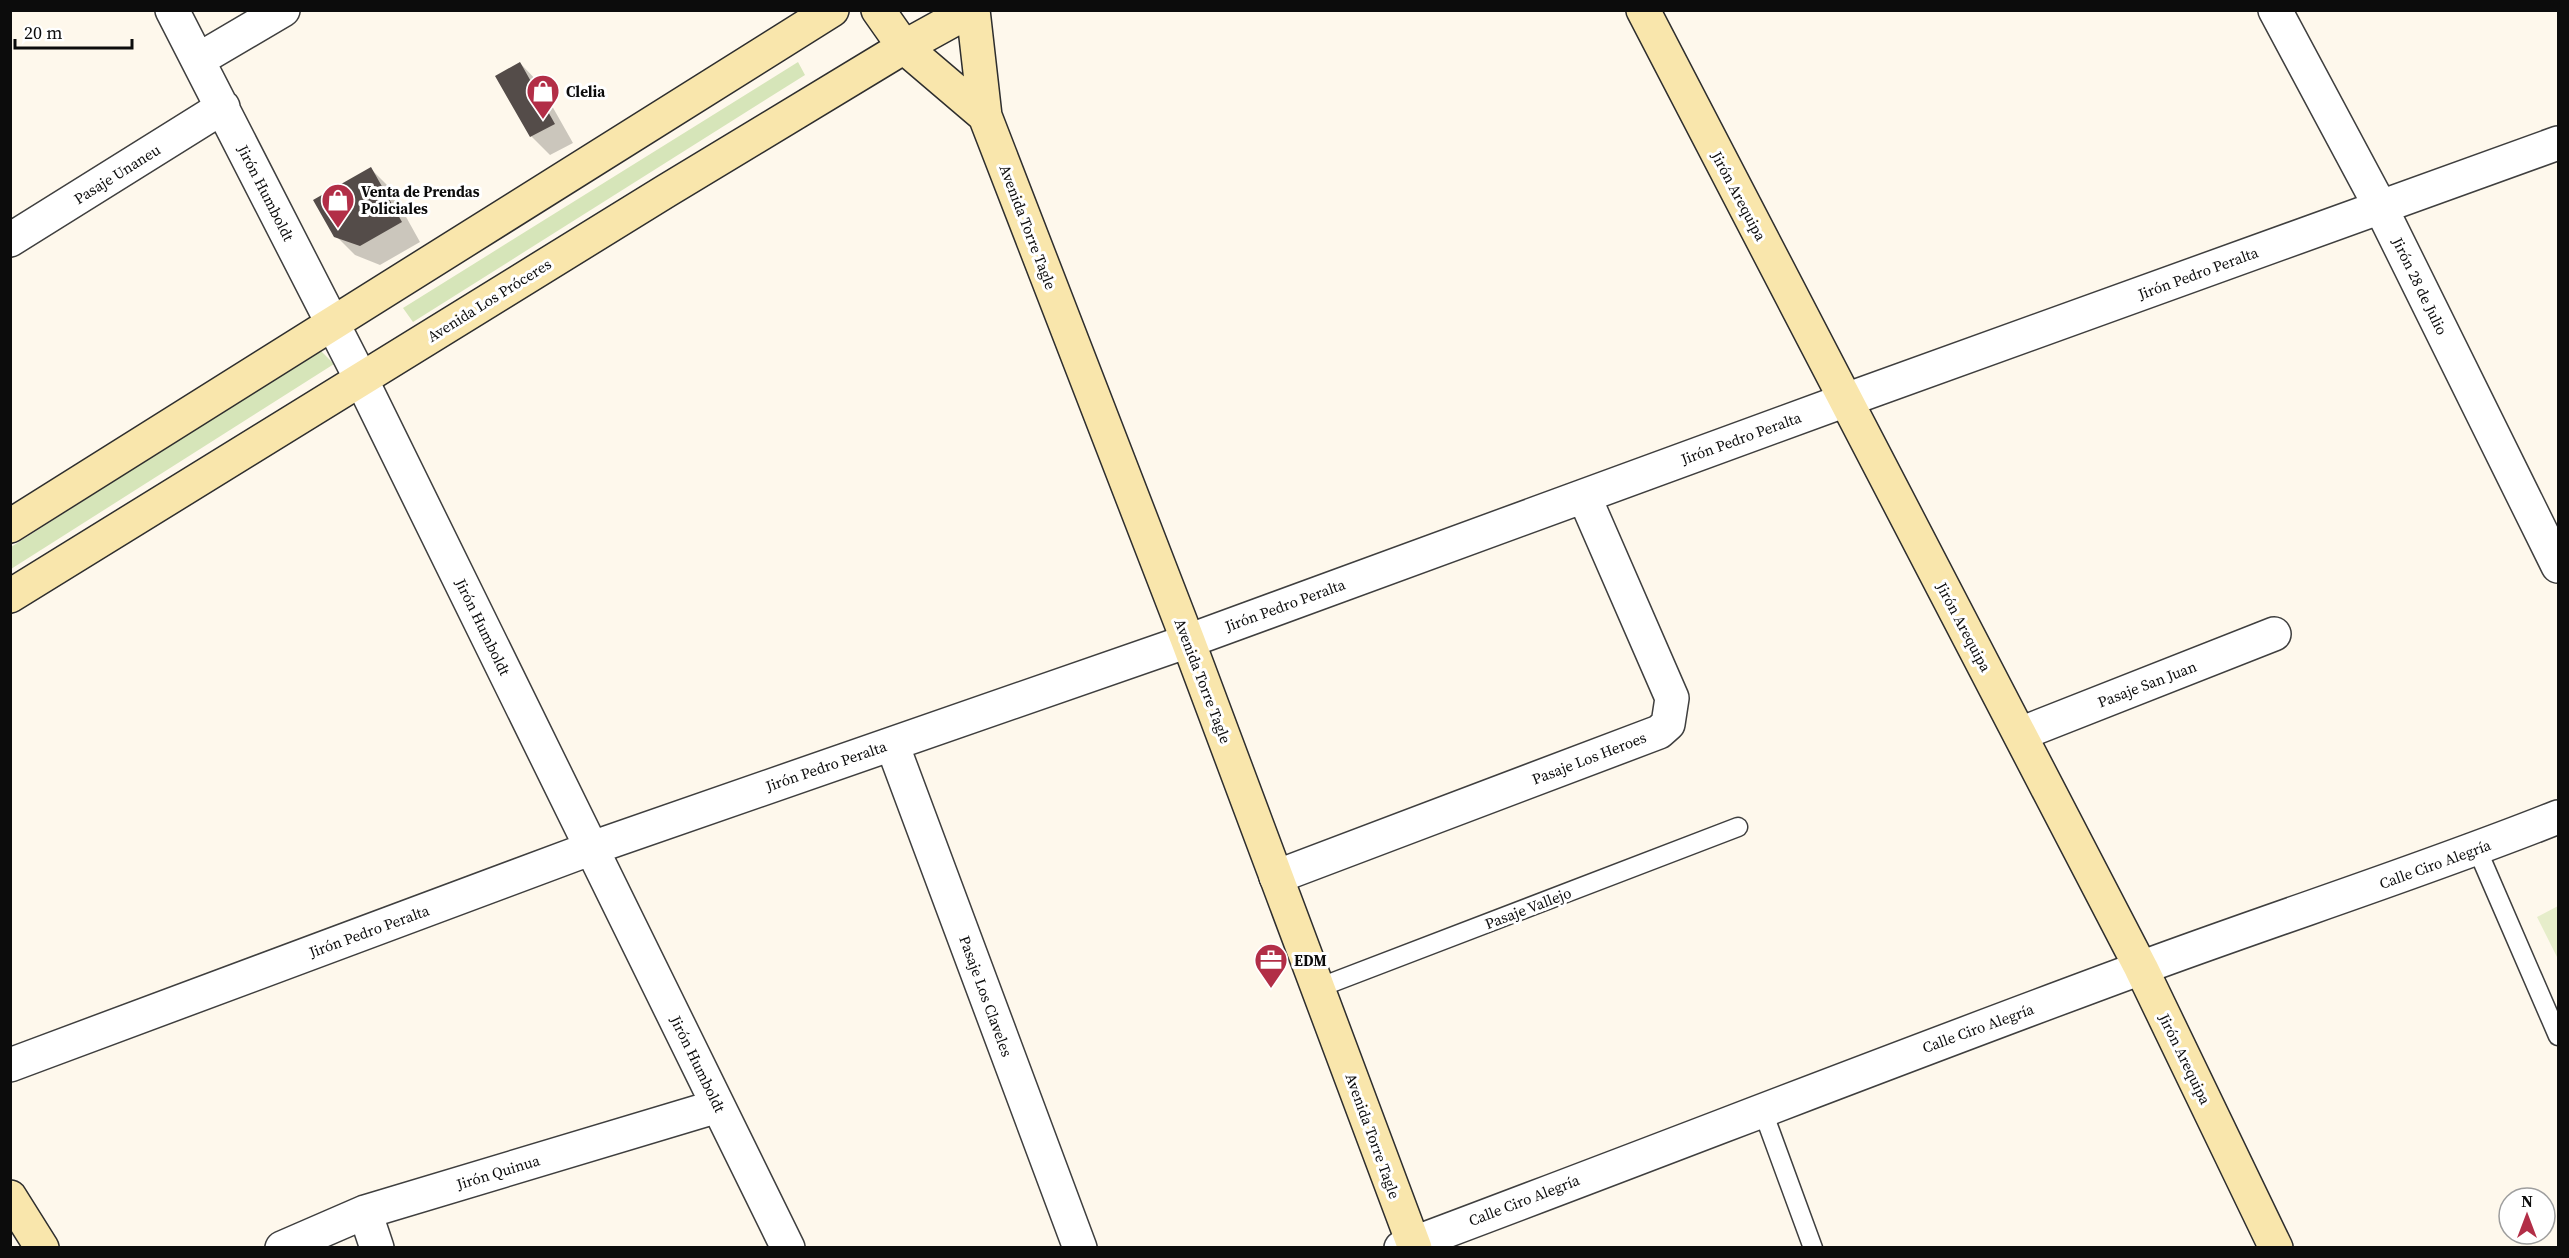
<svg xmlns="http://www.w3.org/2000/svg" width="2569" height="1258" viewBox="0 0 2569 1258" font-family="'Source Serif 4',serif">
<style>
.green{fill:#d6e5b9}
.pitch{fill:#e6edca}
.shadow{fill:#0003}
.building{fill:#544c49}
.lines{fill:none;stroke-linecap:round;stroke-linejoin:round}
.lane-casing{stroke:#3f3f3f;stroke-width:21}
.street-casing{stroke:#3f3f3f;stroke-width:36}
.secondary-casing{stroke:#2e2e2e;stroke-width:36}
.lane{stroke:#fff;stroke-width:18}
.street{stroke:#fff;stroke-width:33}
.secondary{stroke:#f9e6ac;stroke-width:33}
.labels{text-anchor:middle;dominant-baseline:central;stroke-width:6;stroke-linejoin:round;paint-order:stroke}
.poi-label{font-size:15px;font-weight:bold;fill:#0c0c0c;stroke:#fff;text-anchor:start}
.street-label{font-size:15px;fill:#0c0c0c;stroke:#fff}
</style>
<rect width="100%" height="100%" fill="#fef8ec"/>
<!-- green -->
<path class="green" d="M798,62L805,75L413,322L403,308Z
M320,350L334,364L11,569V547Z"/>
<!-- pitch -->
<path class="pitch" d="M2558,906V959L2537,917Z"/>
<!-- shadow -->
<path class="shadow" d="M520,63L539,83L573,143L550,155L531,136Z
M371,169L390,188L420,242L380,265L355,255L336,236Z"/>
<!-- building -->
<path class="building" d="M520,62L555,124L530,137L495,76Z
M371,167L402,222L360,246L334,237L313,200Z"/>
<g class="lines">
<defs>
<path id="lane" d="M2477,849L2558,1036
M1318,988L1738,827
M1762,1109L1813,1248"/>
<path id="street" d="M172,10L361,379L788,1248
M2275,10L2381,208L2558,566
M198,60L283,10
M10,240L223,107
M2020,734L2274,634
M892,744L1080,1248
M1276,877L1659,732L1668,724L1672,698L1584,496
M10,1065L592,848L1188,641L1846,400L2558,143
M365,1212L377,1248
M282,1248L365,1212L718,1106
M1401,1248C1647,1156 1891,1060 2138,969C2278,917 2420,872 2558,817"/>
<path id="secondary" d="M878,10L904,47L985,116
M973,10L985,116L1188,641L1415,1248
M1643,10L2141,968L2276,1248
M10,526L832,10
M10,596L666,191L904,47L971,10
M10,1197L42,1248"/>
</defs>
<!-- lane casing -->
<use href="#lane" class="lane-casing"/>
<!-- street casing -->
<use href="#street" class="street-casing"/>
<!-- secondary casing -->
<use href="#secondary" class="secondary-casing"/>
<!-- lane -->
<use href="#lane" class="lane"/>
<!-- street -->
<use href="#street" class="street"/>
<!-- secondary -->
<use href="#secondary" class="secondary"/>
</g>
<!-- icons -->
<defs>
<symbol id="shop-pin" viewBox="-11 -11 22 30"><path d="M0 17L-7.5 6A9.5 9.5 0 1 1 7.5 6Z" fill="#b22e47" stroke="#fff"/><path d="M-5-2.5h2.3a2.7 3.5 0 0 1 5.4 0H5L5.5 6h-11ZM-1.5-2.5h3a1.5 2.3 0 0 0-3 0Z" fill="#fff"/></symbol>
<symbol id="office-pin" viewBox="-11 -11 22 30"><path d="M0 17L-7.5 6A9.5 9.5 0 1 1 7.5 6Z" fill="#b22e47" stroke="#fff"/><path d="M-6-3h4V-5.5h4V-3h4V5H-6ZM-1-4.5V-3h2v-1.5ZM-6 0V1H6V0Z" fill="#fff"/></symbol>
</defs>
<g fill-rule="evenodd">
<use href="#shop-pin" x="524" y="72" width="38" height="52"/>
<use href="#shop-pin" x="319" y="181" width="38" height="52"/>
<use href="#office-pin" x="1252" y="941" width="38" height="52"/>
</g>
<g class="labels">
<!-- poi labels -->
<g class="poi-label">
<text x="566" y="91">Clelia</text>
<text x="361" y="191">Venta de Prendas<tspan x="361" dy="17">Policiales</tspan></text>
<text x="1294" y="960">EDM</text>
</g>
<!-- street labels -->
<g class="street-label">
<text transform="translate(117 174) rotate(-32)">Pasaje Unaneu</text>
<text transform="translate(266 193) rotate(63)">Jirón Humboldt</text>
<text transform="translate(1739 196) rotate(62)">Jirón Arequipa</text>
<text transform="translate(1028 227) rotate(69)">Avenida Torre Tagle</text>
<text transform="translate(2198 273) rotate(-20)">Jirón Pedro Peralta</text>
<text transform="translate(2420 286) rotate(64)">Jirón 28 de Julio</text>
<text transform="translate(489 300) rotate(-32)">Avenida Los Próceres</text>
<text transform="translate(1741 438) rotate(-20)">Jirón Pedro Peralta</text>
<text transform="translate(1285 605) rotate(-20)">Jirón Pedro Peralta</text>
<text transform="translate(483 627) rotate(64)">Jirón Humboldt</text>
<text transform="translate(1964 627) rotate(62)">Jirón Arequipa</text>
<text transform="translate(1203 681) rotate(69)">Avenida Torre Tagle</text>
<text transform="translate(2147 684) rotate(-21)">Pasaje San Juan</text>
<text transform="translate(1589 758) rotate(-21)">Pasaje Los Heroes</text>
<text transform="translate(826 766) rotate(-19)">Jirón Pedro Peralta</text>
<text transform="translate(2435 864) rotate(-20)">Calle Ciro Alegría</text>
<text transform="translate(1528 908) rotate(-21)">Pasaje Vallejo</text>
<text transform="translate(369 931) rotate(-20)">Jirón Pedro Peralta</text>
<text transform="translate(986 996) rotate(70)">Pasaje Los Claveles</text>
<text transform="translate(1978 1028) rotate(-20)">Calle Ciro Alegría</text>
<text transform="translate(2185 1059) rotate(64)">Jirón Arequipa</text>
<text transform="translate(698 1064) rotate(64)">Jirón Humboldt</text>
<text transform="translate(1373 1136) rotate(70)">Avenida Torre Tagle</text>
<text transform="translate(498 1172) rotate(-17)">Jirón Quinua</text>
<text transform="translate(1524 1200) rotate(-21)">Calle Ciro Alegría</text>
</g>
</g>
<!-- border -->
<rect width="2569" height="1258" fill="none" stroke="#0c0c0c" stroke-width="24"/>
<!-- north arrow -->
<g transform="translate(2527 1216)"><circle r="28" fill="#ffffff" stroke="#9e9e9e" stroke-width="1.5"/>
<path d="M0-4.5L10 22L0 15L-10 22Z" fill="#b22e47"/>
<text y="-9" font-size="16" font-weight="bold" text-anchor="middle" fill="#0c0c0c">N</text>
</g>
<!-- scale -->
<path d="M15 39v9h117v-9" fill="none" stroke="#0c0c0c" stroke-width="3"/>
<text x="24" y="39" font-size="18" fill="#0c0c0c" stroke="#ffffff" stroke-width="4.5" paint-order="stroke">20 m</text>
</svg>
